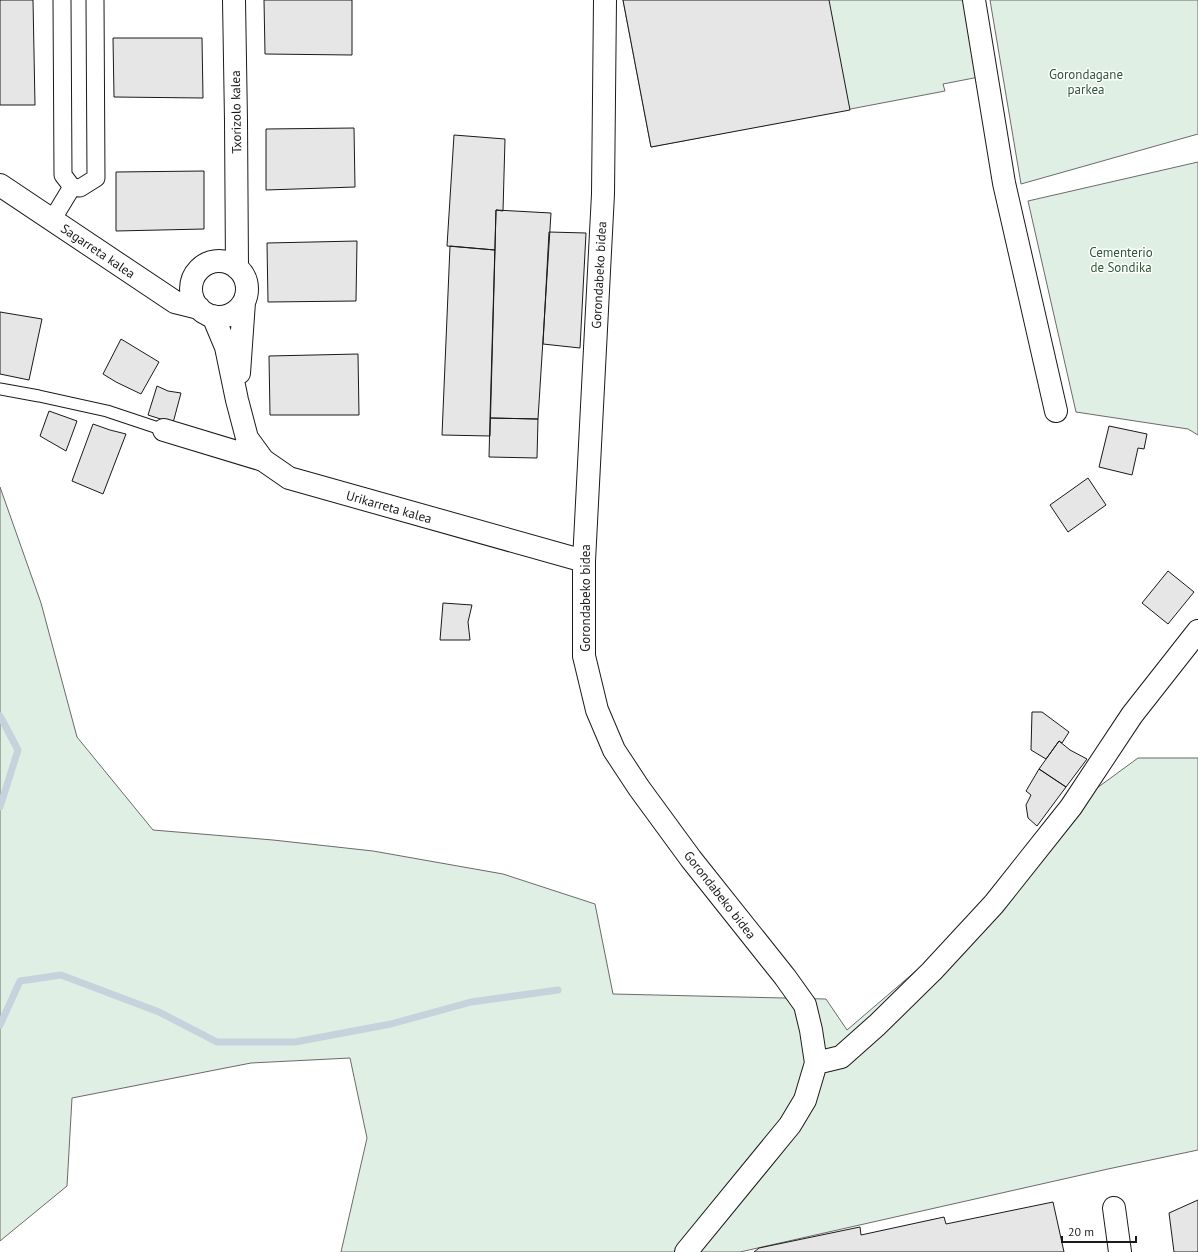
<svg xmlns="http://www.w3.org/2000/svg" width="1198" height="1252" viewBox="0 0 1198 1252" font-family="'PT Sans',sans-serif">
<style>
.green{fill:#e0efe3;stroke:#6a6a6a}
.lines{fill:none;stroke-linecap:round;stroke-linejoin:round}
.stream{stroke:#c6d2dc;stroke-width:7}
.building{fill:#e6e6e6;stroke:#1a1a1a}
.service-casing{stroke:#1a1a1a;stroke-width:13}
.pedestrian-casing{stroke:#1a1a1a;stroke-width:19}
.minor-casing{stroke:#1a1a1a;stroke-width:24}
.service{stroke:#fff;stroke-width:11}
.pedestrian{stroke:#fff;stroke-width:17}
.minor{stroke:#fff;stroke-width:22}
.labels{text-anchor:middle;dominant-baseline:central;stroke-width:3;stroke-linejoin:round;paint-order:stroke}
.park-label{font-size:13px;fill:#2b5a34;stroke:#fff}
.street-label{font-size:13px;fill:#1a1a1a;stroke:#fff}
</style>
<rect width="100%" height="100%" fill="#fff"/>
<!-- green -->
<path class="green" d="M623,0H963L979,77L943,84L945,91L651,147Z
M990,0H1198V134L1021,184Z
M1198,162V435L1188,429L1076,412L1028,201Z
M0,487L41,603L77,737L153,830L273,840L373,851L503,874L595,904L613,994L826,999L847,1030L994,904L1071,807L1138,758H1198V1150L1108,1169L740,1252H341L367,1138L350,1058L251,1063L72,1098L67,1186L0,1241Z"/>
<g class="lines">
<!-- stream -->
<path class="stream" d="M0,716L18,750L0,807
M0,1025L20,981L61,975L159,1012L217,1042H295L391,1024L471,1002L558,990"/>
</g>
<!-- building -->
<path class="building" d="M0,0H33L35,105H0Z
M264,0H352V55L265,54Z
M623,0H829L850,110L651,147Z
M113,38H202L203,98L114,97Z
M354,128L355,187L266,190V129Z
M454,135L505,139L503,211L496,210L495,250L447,246Z
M204,171V229L116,231V172Z
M496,210L551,213L538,419L490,418Z
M549,232L586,233L580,348L543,344Z
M357,241L356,301L268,302L267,243Z
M450,246L495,250L490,436L442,435Z
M0,312L42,319L29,380L0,374Z
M121,339L159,362L141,394L116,382L103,374Z
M358,354L359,415H270L269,356Z
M157,386L168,391L181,393L173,423L148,415Z
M49,411L77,421L66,451L40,436Z
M490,418L538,419L537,458L489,457Z
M93,424L110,430L126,434L103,494L72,481Z
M1109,426L1147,434L1144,449L1138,448L1132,475L1099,467Z
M1088,478L1106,505L1068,532L1050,505Z
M1168,571L1194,592L1168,624L1142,603Z
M443,603L472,605L468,622L470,640H440Z
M1032,712H1042L1069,732L1062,743L1059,741L1046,759L1031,750Z
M1059,741L1070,750L1087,759L1066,787L1039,769Z
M1039,769L1066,787L1037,826L1028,818L1026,805L1031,795L1026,791Z
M1198,1200V1252H1174L1169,1213Z
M1053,1202L1064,1252H754L759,1248L860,1227L861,1235L944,1217L946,1224Z"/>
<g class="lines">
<defs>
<path id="service" d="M0,389L39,396L107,411L164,430"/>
<path id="pedestrian" d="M72,187L80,188L96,178L95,0
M52,220L72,187L63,175L62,0"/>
<path id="minor" d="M234,0L236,121L237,268
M605,0L603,194L584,561V656L597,710L614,750L639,788L691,859L785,977L805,1005L811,1030L816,1063L805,1100L790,1125L686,1252
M974,0L1004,183L1056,411
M0,185L175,302L199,308
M191 289a28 28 0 1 1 56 0a28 28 0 1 1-56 0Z
M213,316L226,347L237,400L247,438L263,460L289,478L584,561
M239,373L244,302
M164,430L263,460
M816,1063L841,1057L877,1025L932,971L994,904L1071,807L1132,715L1198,631
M1114,1208L1120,1252"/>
</defs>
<!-- service casing -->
<use href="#service" class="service-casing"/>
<!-- pedestrian casing -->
<use href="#pedestrian" class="pedestrian-casing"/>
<!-- minor casing -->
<use href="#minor" class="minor-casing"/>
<!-- service -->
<use href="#service" class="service"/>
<!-- pedestrian -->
<use href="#pedestrian" class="pedestrian"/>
<!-- minor -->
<use href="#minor" class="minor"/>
</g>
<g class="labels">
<!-- park labels -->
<g class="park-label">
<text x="1086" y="74">Gorondagane<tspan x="1086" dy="15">parkea</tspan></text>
<text x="1121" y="252">Cementerio<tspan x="1121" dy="15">de Sondika</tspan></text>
</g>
<!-- street labels -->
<g class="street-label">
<text transform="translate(236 112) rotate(-91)">Txorizolo kalea</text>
<text transform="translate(98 251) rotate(34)">Sagarreta kalea</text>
<text transform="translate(599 275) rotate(-87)">Gorondabeko bidea</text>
<text transform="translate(389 507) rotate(16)">Urikarreta kalea</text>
<text transform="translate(585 598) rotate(-90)">Gorondabeko bidea</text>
<text transform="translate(720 895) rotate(52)">Gorondabeko bidea</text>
</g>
</g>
<!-- scale -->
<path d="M1062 1236v6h74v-6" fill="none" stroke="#1a1a1a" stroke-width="2"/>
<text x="1068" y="1236" font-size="12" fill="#1a1a1a" stroke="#ffffff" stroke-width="3" paint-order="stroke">20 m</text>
</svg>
